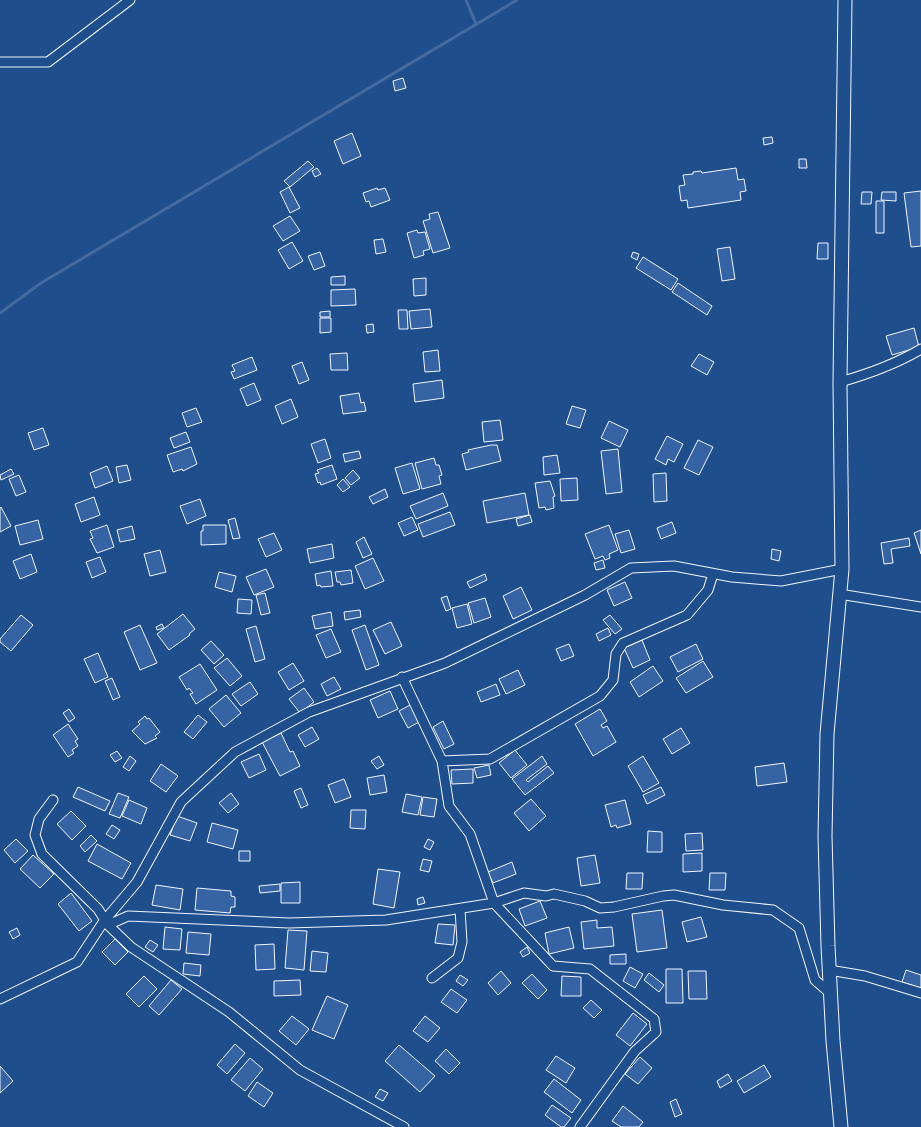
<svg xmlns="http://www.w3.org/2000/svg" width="921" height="1127" viewBox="0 0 921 1127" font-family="'Fira Sans',sans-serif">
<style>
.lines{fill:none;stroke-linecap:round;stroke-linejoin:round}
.stream{stroke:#446ba0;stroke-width:3}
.building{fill:#3563a3;stroke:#f2f6ff}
.street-casing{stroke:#f2f6ff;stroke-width:11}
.secondary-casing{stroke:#f2f6ff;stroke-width:15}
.street{stroke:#1f4e8c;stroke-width:9}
.secondary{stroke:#1f4e8c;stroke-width:13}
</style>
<rect width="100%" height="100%" fill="#1f4e8c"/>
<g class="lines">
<!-- stream -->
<path class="stream" d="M466,0L476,24
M0,313L41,283L517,0"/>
</g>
<!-- building -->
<path class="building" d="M403,78L406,88L395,91L393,81Z
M352,133L361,156L343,164L334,141Z
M772,137L773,143L764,145L763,138Z
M799,159H806L807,168H799Z
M308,161L314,167L290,187L284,181Z
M317,168L321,174L315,177L312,171Z
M736,168L738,180L744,179L746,191L740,192L741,200L688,208L687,200L681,201L679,186L685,185L683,175L693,174V172L701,171L702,173Z
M289,187L300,208L290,213L280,192Z
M377,188L378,190L385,188L390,200L371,207L369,201L366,202L363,193Z
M921,191V246L911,247L904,193Z
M862,192H872L871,204H861Z
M882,192H896V201L881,200Z
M876,201H884V233H876Z
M438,212L450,248L433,253L423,221L430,219L429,214Z
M290,216L300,231L283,241L273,226Z
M417,230L418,233L425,232L430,249L423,251L424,255L414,258L407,233Z
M383,239L386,252L376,254L374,240Z
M292,242L303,261L289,269L278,250Z
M818,243H828V259H817Z
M730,247L735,279L722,281L717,249Z
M320,252L325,266L314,270L308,256Z
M633,252L639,254L637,260L631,257Z
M643,257L678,279L671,290L636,268Z
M345,276V285H331V277Z
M426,278V295L414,296L413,279Z
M678,283L712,306L707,315L672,292Z
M355,289L356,305L331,306V290Z
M430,309L432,327L411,329L409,311Z
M398,310H407L408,329H399Z
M330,311V317H320V312Z
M320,318H331V332L320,333Z
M373,324L374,332L367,333L366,325Z
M914,328L919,347L892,355L886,336Z
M438,350L440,371L425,372L423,352Z
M347,353L348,370H331L330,354Z
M699,354L714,362L707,375L691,366Z
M252,357L257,370L234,379L231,372L235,371L232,365Z
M302,362L309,380L299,384L292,366Z
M442,380L444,398L415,402L413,384Z
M254,383L261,400L247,406L240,389Z
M359,393L361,403L364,402L366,411L343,414L340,396Z
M291,399L298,417L282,424L275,406Z
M572,406L586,410L580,428L566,424Z
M196,408L202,422L187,427L182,413Z
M500,420L503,440L484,442L482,422Z
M609,421L628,430L620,447L601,438Z
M43,428L49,445L34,450L28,433Z
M186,432L190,442L174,448L170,438Z
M667,436L683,444L674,462L668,459L666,465L655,459Z
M325,439L331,458L318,463L311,444Z
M698,440L713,447L699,475L684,468Z
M491,445H497L501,461L466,470L462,454L469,452L468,450Z
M191,447L197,464L183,471L182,469L173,472L167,455Z
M618,449L622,492L606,494L601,451Z
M359,451L361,458L345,462L343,454Z
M557,455L560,473L544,475L543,457Z
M434,458L436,465H439L442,475L439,476L441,484L422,489L415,463Z
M412,463L420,489L403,494L395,468Z
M127,465L131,480L119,483L116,467Z
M332,465L337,479L321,485L320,482L318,483L315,474L319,473L317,470Z
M107,466L113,481L95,488L90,473Z
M11,469L14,474L1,480L0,475Z
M353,470L360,478L351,485L345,478Z
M666,473L667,501L654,502L653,474Z
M19,475L26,492L16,496L9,479Z
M577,478L578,500L561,501L560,479Z
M343,479L350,487L343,492L337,485Z
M550,481L555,496L553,497L554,508L546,510L545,507L539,508L535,483Z
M385,489L388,497L373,504L369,497Z
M443,493L448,506L416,519L410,506Z
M525,493L529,515L487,523L483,501Z
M94,497L100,515L81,522L75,504Z
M200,499L206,516L187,524L180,506Z
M1,507L11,526L0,532V508Z
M450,512L455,525L423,537L418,524Z
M530,515L532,522L518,526L516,519Z
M412,517L418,530L404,536L398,523Z
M235,518L240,538L233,539L228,520Z
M38,520L43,539L20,545L15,526Z
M672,522L676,533L661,539L657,528Z
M107,525L114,547L97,553L90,539L93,538L90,531Z
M203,525H226V544L201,545V531H203Z
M609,525L618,550L609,554L610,558L605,560L603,556L595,559L585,534Z
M132,526L135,539L120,542L117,530Z
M629,530L635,549L621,553L615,534Z
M921,530V554L914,533Z
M274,533L282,550L266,557L258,539Z
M364,537L372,554L363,558L356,542Z
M909,538L910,546L891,549L893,563L884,564L881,543Z
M332,544L334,558L310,563L307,549Z
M772,549L781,551L779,561L771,559Z
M160,550L166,572L150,576L144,554Z
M31,554L37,572L20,579L13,561Z
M100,557L106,572L92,578L86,562Z
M373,558L384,581L365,589L355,566Z
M603,560L605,568L596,570L594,563Z
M266,569L274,587L254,595L246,577Z
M351,570L353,583L341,585L340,582H337L335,572Z
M331,571L333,586L321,587L320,585L317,586L315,574Z
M219,572L236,576L232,592L215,587Z
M485,574L487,580L470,588L467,582Z
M625,582L632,598L614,606L607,590Z
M521,587L532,610L513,619L503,596Z
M265,593L270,613L261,615L256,595Z
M447,596L451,609L446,611L441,598Z
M485,598L491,617L474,623L468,603Z
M238,599L252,600L251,614L237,613Z
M467,604L472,624L457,628L452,608Z
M360,610L361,617L345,620L344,612Z
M331,612L333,626L315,629L312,616Z
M183,614L195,629L189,634L190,635L169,650L157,634Z
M21,615L33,625L11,651L0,642V639Z
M610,615L622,629L615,634L603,620Z
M391,622L402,646L385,654L373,630Z
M162,624L164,628L157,630L156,627Z
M140,625L157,663L140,670L124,632Z
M365,625L379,665L366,670L352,630Z
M256,626L265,659L255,662L246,629Z
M608,628L611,635L599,641L596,634Z
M331,629L341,652L326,658L316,635Z
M642,640L650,660L633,668L624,648Z
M211,641L224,655L214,664L201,650Z
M569,644L574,656L561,661L556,649Z
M696,644L703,659L678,672L670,657Z
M98,653L108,677L95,683L84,659Z
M227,658L242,676L230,686L214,668Z
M703,661L713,677L686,693L676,678Z
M293,663L304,681L289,690L278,672Z
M200,664L217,690L196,704L190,694L193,693L189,688L187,690L179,677Z
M653,666L663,681L639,697L630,682Z
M518,670L525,685L506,694L499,679Z
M334,677L341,689L327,696L321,684Z
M112,678L120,697L113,700L105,681Z
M250,682L258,694L241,706L232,694Z
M496,684L500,695L481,702L477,692Z
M304,688L314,702L300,713L289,699Z
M390,691L398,709L378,718L370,700Z
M226,695L241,713L224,727L209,709Z
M412,704L421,721L408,728L399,711Z
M69,709L75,718L69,722L63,713Z
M600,709L607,721L601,725L603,728L607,726L616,742L593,756L575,724Z
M198,715L207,722L193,739L184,732Z
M145,716L147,719L149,718L160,732L155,736L157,738L145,744L132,731L140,724L138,722Z
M443,721L454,744L444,749L433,727Z
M68,724L78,739L75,741L78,746L72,750L74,753L68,757L53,735Z
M312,727L319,739L305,747L298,735Z
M681,728L690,743L672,754L663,739Z
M281,733L290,752L293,751L300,766L280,776L262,742Z
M515,750L527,765L511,778L499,763Z
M117,751L122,758L115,762L110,755Z
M259,754L266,770L249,778L241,762Z
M130,756L136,761L129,771L123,767Z
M379,756L384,765L377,769L371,761Z
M542,756L547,764L526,780L528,782L548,766L554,773L525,795L512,779Z
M643,756L659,783L643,792L628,766Z
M784,763L787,782L757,786L755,767Z
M161,764L178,776L166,792L150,781Z
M489,765L491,775L477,778L474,768Z
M473,769V783L452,784L451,770Z
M384,775L387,792L370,795L367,778Z
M344,779L351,797L335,803L328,785Z
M78,787L110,801L105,811L73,797Z
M661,787L665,795L647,804L643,795Z
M301,788L308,805L301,808L294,791Z
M118,793L129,797L120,818L109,814Z
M231,793L239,804L228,813L219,803Z
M406,794L422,797L418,815L402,812Z
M423,797L437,799L434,817L420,815Z
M531,799L546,816L529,831L514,813Z
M129,800L147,808L141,824L122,816Z
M625,800L631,824L617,828L616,825L611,827L605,805Z
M351,810H366L365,829L350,828Z
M71,811L86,826L72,840L57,824Z
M177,816L197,823L190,841L170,835Z
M212,823L238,830L233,849L207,842Z
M112,825L120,830L114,839L106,834Z
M648,831L662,832V852H647Z
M702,833L703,850L686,851L685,834Z
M91,835L97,841L85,852L80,846Z
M16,839L28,851L15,863L4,850Z
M428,839L434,842L430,850L424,847Z
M97,844L131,863L122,879L88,861Z
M239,851H250V861H239Z
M702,853V871L683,872V854Z
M33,855L54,874L40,888L20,869Z
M595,855L600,883L581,886L577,858Z
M423,859L432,861L429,872L420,870Z
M512,862L516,874L493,883L488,872Z
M378,869L400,872L394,908L373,904Z
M627,873H643L642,889H626Z
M710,873H726L725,890H709Z
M300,882V903H281V883Z
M280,884V891L260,893L259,886Z
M156,885L183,889L180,910L152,905Z
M197,888L231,891V896L235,897V907H231L230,913L195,910Z
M71,893L92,921L79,931L58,904Z
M423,897L425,903L418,905L417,899Z
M540,901L547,918L525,926L519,909Z
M662,910L667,948L637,952L632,914Z
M701,917L707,937L687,942L682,922Z
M597,920V928L612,927L614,946L584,949L581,922Z
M438,924L455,925L453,945L435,943Z
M165,927L182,929L180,950L163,949Z
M569,927L574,948L549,954L545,933Z
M17,928L20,935L13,939L9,932Z
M288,930L307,931L304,970L285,968Z
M188,932L211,934L209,955L186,953Z
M115,939L128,952L115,965L102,952Z
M150,940L158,945L153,952L145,947Z
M274,944L275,969L256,970L255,945Z
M527,947L530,953L523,957L520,952Z
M312,951L328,953L326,972L310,971Z
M626,954V964H610V955Z
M184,963L201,965L200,976L183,974Z
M630,967L643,974L635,988L623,981Z
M666,969H682L683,1003H666Z
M906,970L921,975V988L902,982Z
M501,971L511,983L498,995L488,983Z
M688,971H706L707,999H689Z
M649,973L664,985L659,992L644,980Z
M532,974L547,990L538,999L522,983Z
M460,975L468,980L463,986L456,981Z
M144,976L157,989L139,1007L126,994Z
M562,976L581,977V996H561Z
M171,980L182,989L159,1015L149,1006Z
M300,980L301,995L274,996V981Z
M451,989L467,1000L457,1013L441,1002Z
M327,996L348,1005L334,1039L312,1030Z
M591,1000L602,1010L594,1018L583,1008Z
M633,1013L647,1024L630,1046L616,1035Z
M292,1016L309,1029L296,1045L279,1031Z
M425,1016L440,1028L428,1042L413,1031Z
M235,1044L245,1053L227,1074L217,1065Z
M399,1045L435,1076L420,1092L385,1061Z
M446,1049L460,1063L449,1074L435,1061Z
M556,1056L575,1068L566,1083L546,1070Z
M640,1057L652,1068L638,1084L625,1074Z
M250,1058L263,1069L245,1091L231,1080Z
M764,1065L771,1077L744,1093L737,1081Z
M0,1066L13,1081L0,1093Z
M728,1074L732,1081L720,1088L717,1081Z
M554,1079L581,1100L572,1113L544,1092Z
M257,1082L273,1093L264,1107L248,1096Z
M380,1089L388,1093L383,1101L375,1097Z
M676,1099L682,1114L675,1117L670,1102Z
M552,1105L571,1118L564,1127H561L545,1115Z
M623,1106L643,1122L639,1127H621L612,1121Z"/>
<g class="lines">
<defs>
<path id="street" d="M0,62H48L130,0
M840,382C868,374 896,364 921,349
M839,594L921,607
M402,677L442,761L449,806L470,834L494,903L553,966L590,969L654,1019L656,1032L635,1051L580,1127
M442,761L490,759L600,696L613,680L616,654L623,643L687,615L708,590L713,574
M53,800L39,819L35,835L42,854L98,909L108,925L131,947L229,1012L300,1070L404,1127
M108,925L128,916L289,923L386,920L494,903L524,893L546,896L554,894L585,901L600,908L614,907L663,896L674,895L723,905L773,910L799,928L815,980L831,994
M829,970L865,976L921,993
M432,978L458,958L462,942L460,909
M0,999L77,962L104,921L137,882L181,802L235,752L309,712L445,663L585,595L631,568L674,566L732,577L781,581L842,569"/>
<path id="secondary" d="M841,1127L833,1041L828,946L825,836L827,734L842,569L840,382L845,0"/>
</defs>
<!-- street casing -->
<use href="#street" class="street-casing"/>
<!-- secondary casing -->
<use href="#secondary" class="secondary-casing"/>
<!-- street -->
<use href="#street" class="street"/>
<!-- secondary -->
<use href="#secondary" class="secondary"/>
</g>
</svg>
